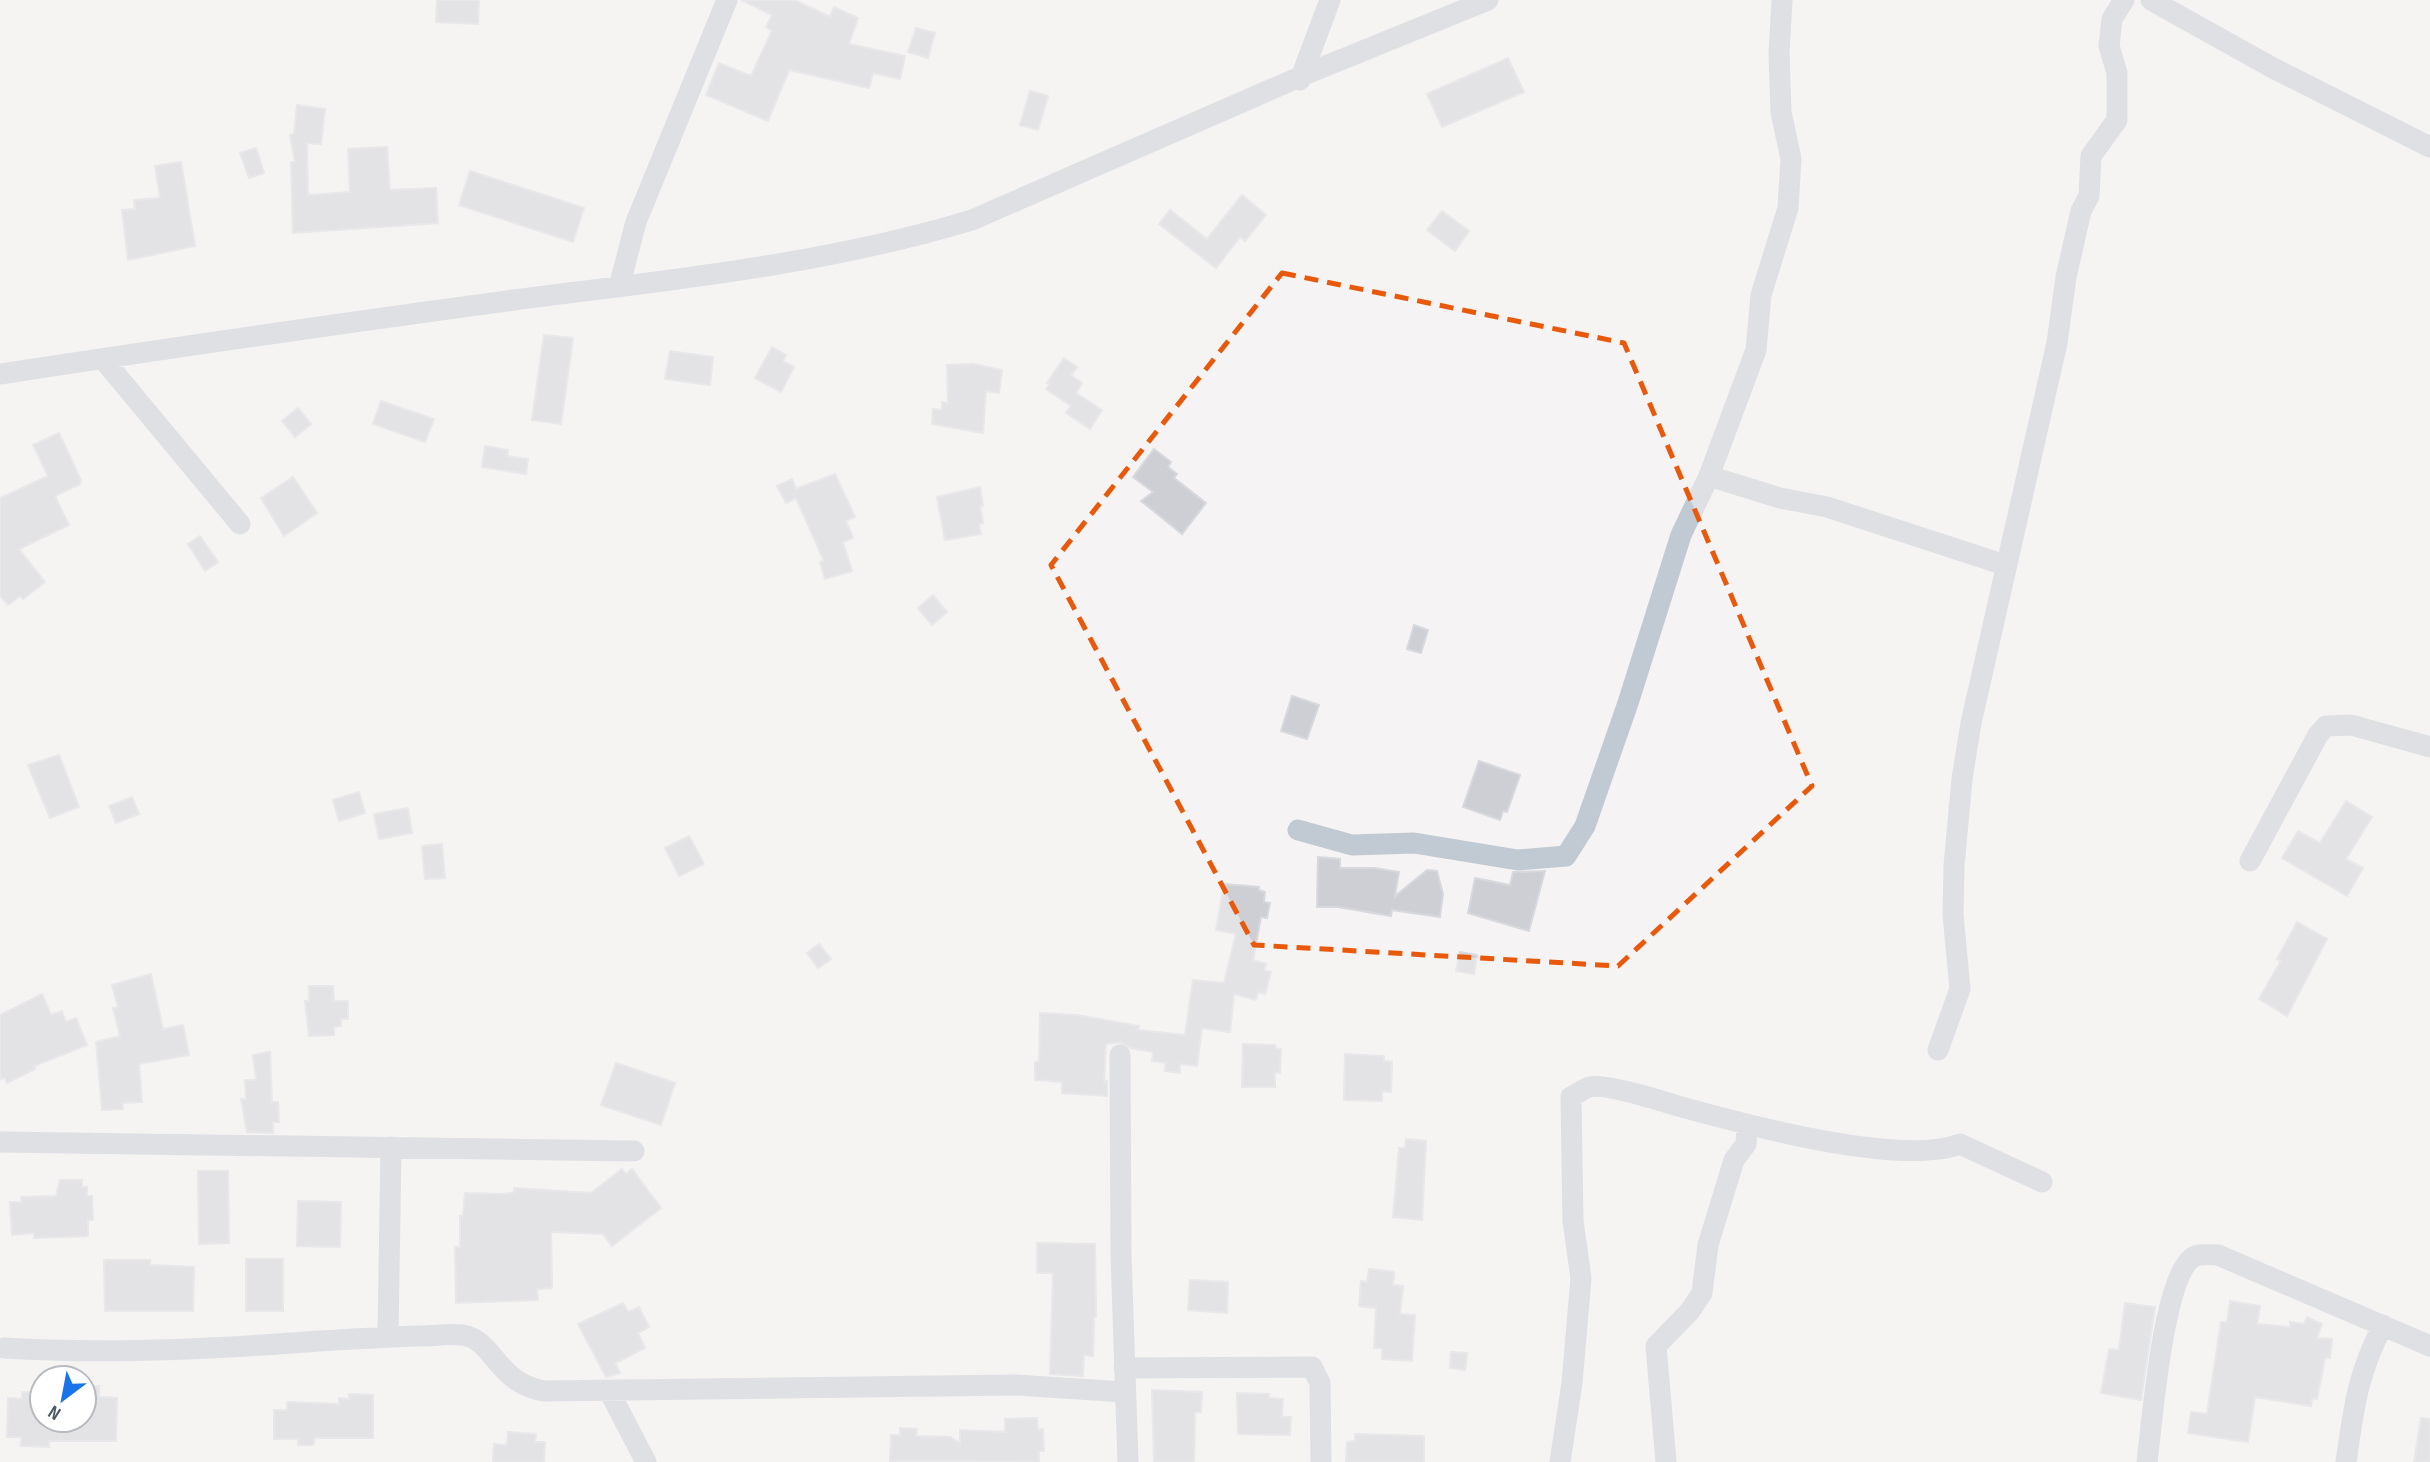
<svg xmlns="http://www.w3.org/2000/svg" width="2430" height="1462" viewBox="0 0 2430 1462" font-family="'Sofia Sans Condensed',sans-serif">
<style>
.building{fill:#cdcfd5;stroke:#d7d9de;stroke-width:2}
.lines{fill:none;stroke-linecap:round;stroke-linejoin:round}
.minor{stroke:#c1cad2;stroke-width:21}
.marked{fill:none;stroke:#e8590c;stroke-width:5;stroke-dasharray:14 9;stroke-linejoin:round}
</style>
<rect width="100%" height="100%" fill="#f5f3f3"/>
<!-- building -->
<path class="building" d="M437,0H479L478,24L436,22Z
M741,0H795L830,17L834,7L858,18L849,44L905,56L900,79L873,73L869,88L789,70L768,121L706,95L719,63L751,76L772,31L766,27L772,15Z
M916,28L935,33L928,58L908,52Z
M1508,58L1524,92L1442,127L1427,94Z
M1030,91L1048,96L1038,130L1020,125Z
M297,105L325,109L321,144L307,143L308,195L350,192L348,149L387,147L390,190L436,188L438,223L293,233L291,162H295L290,135L294,134Z
M256,148L264,173L249,178L240,153Z
M181,162L195,246L128,260L122,210L135,209L134,200L160,198L155,166Z
M470,171L584,208L573,242L459,205Z
M1242,195L1266,215L1245,241L1240,237L1216,268L1159,224L1170,210L1207,239Z
M1442,211L1469,231L1455,251L1427,230Z
M544,335L573,338L561,424L532,420Z
M772,347L786,355L783,361L794,367L781,392L755,378Z
M670,351L713,357L710,385L665,379Z
M1064,358L1077,367L1071,375L1082,383L1076,393L1102,410L1090,429L1066,413L1071,406L1046,389L1050,384L1047,383Z
M973,364L1002,370L999,393L986,391L983,433L932,424L933,409L942,410V402L948,403L947,365Z
M381,401L434,419L425,442L373,424Z
M298,408L311,424L295,437L282,421Z
M59,433L81,480L80,484L55,496L69,525L19,549L45,582L23,599L20,596L8,605L0,596V498L48,476L33,445Z
M485,446L508,450L507,456L528,459L526,474L482,467Z
M1154,449L1171,462L1168,467L1177,474L1174,478L1206,503L1182,534L1141,501L1153,492L1133,477Z
M835,474L855,517L846,521L853,538L843,542L852,571L825,579L820,562L824,561L796,498L786,503L777,486L792,479L796,489Z
M293,477L317,513L284,536L261,498Z
M980,487L983,506H980L983,523L979,524L981,534L945,540L937,497Z
M200,536L218,562L205,571L188,544Z
M933,595L947,612L932,625L918,608Z
M1414,625L1428,630L1421,653L1407,649Z
M1292,696L1319,705L1307,739L1281,731Z
M59,755L79,807L50,818L28,765Z
M1479,761L1520,775L1507,812L1503,811L1500,820L1463,807Z
M359,792L365,813L339,821L333,800Z
M132,797L139,814L116,823L109,806Z
M2346,801L2372,817L2346,859L2363,868L2347,896L2282,858L2298,831L2320,843Z
M408,808L412,833L379,839L374,814Z
M689,836L704,864L679,876L665,848Z
M442,844L445,878L425,879L422,846Z
M1318,857L1340,859V868H1375L1399,872L1395,896L1427,870L1437,871L1443,894L1440,917L1392,910L1391,916L1338,907H1317Z
M1545,871L1529,931L1468,913L1475,878L1510,885L1513,872Z
M1224,884L1259,887V890L1265,892L1264,902L1270,903L1267,918L1261,917L1253,960L1266,964L1264,970L1271,972L1265,994L1258,992L1256,1000L1234,994L1230,1032L1202,1028L1197,1066L1180,1064V1073L1165,1071L1166,1063L1152,1061L1153,1052L1131,1048L1119,1042L1106,1044L1104,1081H1107V1096L1062,1093V1082L1035,1080V1062H1039L1040,1013L1077,1015L1139,1026L1138,1030L1185,1035L1193,980L1224,983L1236,934L1216,930Z
M2297,922L2327,939L2287,1016L2259,999L2281,961L2277,959Z
M819,944L831,959L818,968L807,953Z
M1460,952L1477,955L1474,974L1456,971Z
M151,974L163,1029L183,1025L189,1055L139,1064L142,1102L122,1103L123,1109L102,1110L96,1042L120,1036L113,1008L118,1007L112,985Z
M309,986H333L334,1001H348V1019H341V1026L334,1027V1035L309,1036L305,1001H309Z
M42,994L51,1015L62,1011L66,1022L76,1018L87,1045L34,1066L35,1069L7,1083L5,1078L0,1079V1015Z
M1243,1044L1275,1045L1276,1049H1281L1280,1073H1275V1087H1242Z
M270,1052L272,1102H278L279,1122H273V1133L247,1132L241,1099H246L245,1080H256L253,1055Z
M1345,1054L1384,1056V1061L1392,1062L1391,1092L1382,1091V1101L1344,1100Z
M616,1063L675,1083L661,1125L601,1105Z
M1406,1139L1426,1141L1422,1220L1393,1217L1399,1148H1405Z
M622,1169L626,1174L632,1169L661,1208L612,1246L603,1234L551,1232L552,1288L537,1289L538,1300L456,1303L455,1247H460V1216H463L465,1193L504,1194L514,1192V1188L591,1193Z
M198,1171H228L229,1243L199,1244Z
M60,1180H82V1187H87V1196H92L93,1220H88V1236L34,1238V1233L12,1235L10,1202H21V1197L56,1196Z
M298,1201L341,1202L340,1247L297,1246Z
M1037,1243L1095,1244L1096,1317H1094L1093,1356L1084,1355L1083,1376L1050,1374L1053,1273H1037Z
M246,1259H283V1311H246Z
M104,1260H150V1265L194,1267L193,1311H105Z
M1369,1269L1394,1272L1393,1285L1403,1286L1400,1314L1415,1315L1412,1361L1382,1359V1348H1374L1376,1308L1359,1306L1361,1281L1367,1282Z
M1190,1280L1228,1282L1227,1313L1188,1310Z
M2230,1301L2260,1306L2257,1324L2290,1327V1322L2304,1324L2307,1317L2322,1324L2317,1338L2332,1339L2330,1358H2325L2317,1399L2312,1398L2311,1406L2255,1397L2248,1442L2188,1433L2191,1412L2207,1414L2221,1322H2227Z
M623,1303L628,1312L639,1307L649,1327L638,1333L645,1348L615,1363L620,1373L606,1377L578,1324Z
M2125,1303L2155,1307L2141,1400L2101,1393L2109,1349L2119,1350Z
M1451,1352L1467,1353L1465,1370L1450,1368Z
M84,1386H99V1397L117,1398L116,1441H49V1447L21,1446V1437H7L8,1398L22,1399V1392H42V1420H84Z
M1152,1390L1202,1392L1201,1412H1195L1194,1462H1154Z
M1237,1393L1269,1394V1398L1283,1399L1282,1417H1291L1290,1435L1238,1434Z
M349,1394L373,1395V1438H315L313,1445H298V1439H274V1410H287V1402L339,1404V1398L349,1399Z
M1037,1418L1038,1429H1043L1044,1451H1039V1462L890,1461L891,1435H900V1428L917,1429L916,1436L950,1437L960,1443V1430L1005,1432V1419Z
M2421,1418L2430,1419V1462H2414Z
M508,1432L536,1434L535,1442H545L544,1462H493L494,1444L507,1445Z
M1355,1434L1424,1436V1462H1346L1347,1442L1355,1441Z"/>
<g class="lines">
<!-- minor -->
<path class="minor" d="M2151,0L2273,68L2430,147
M1300,80L1330,0
M619,287L636,222L727,0
M103,359L240,524
M0,374C171,348 342,323 514,300C668,280 823,265 972,220L1311,72L1488,0
M1709,476L1780,498L1827,507L2005,565
M1298,830L1352,845L1414,843L1518,860L1566,856L1585,826L1628,703L1681,535L1709,476L1756,350L1761,295L1788,208L1791,159L1781,112L1779,53L1782,0
M2250,861L2318,735L2326,726L2351,725L2430,747
M1938,1050L1960,989L1953,915L1954,866L1962,779L1971,723L2057,343L2066,277L2081,211L2089,196L2091,156L2117,120V73L2109,46L2112,19L2124,0
M1120,1055L1121,1255L1128,1462
M0,1142L634,1151
M388,1336L391,1147
M4,1348C100,1354 197,1350 292,1343C335,1340 377,1337 420,1336C434,1336 449,1333 463,1335C495,1341 495,1381 543,1391L1015,1385L1125,1392
M1124,1368L1312,1367L1320,1383L1321,1462
M609,1391L646,1462
M1560,1462L1572,1383L1581,1278L1573,1221L1571,1097C1577,1094 1584,1088 1590,1087C1604,1083 1662,1101 1678,1106C1743,1124 1900,1167 1960,1144L2042,1182
M1666,1462L1656,1346L1690,1311L1702,1293L1708,1245L1734,1160L1746,1144L1747,1125
M2147,1462C2152,1423 2163,1279 2192,1258C2199,1253 2209,1255 2218,1255L2430,1346
M2346,1462C2354,1408 2357,1375 2383,1325"/>
</g>
<!-- marked area -->
<path d="M0 0H2430V1462H0ZM1282,273L1624,343L1812,786L1618,966L1254,945L1051,565Z" fill="#f5f3f3" fill-opacity=".55" fill-rule="evenodd"/>
<path class="marked" d="M1282,273L1624,343L1812,786L1618,966L1254,945L1051,565Z"/>
<!-- north arrow -->
<g transform="translate(63 1399) rotate(212)"><circle r="33" fill="#ffffff" stroke="#b7bbc0" stroke-width="2"/>
<path d="M0-5L12 26L0 18L-12 26Z" fill="#1a73e8"/>
<text y="-10" font-size="19" font-weight="bold" text-anchor="middle" fill="#4a5661">N</text>
</g>
</svg>
